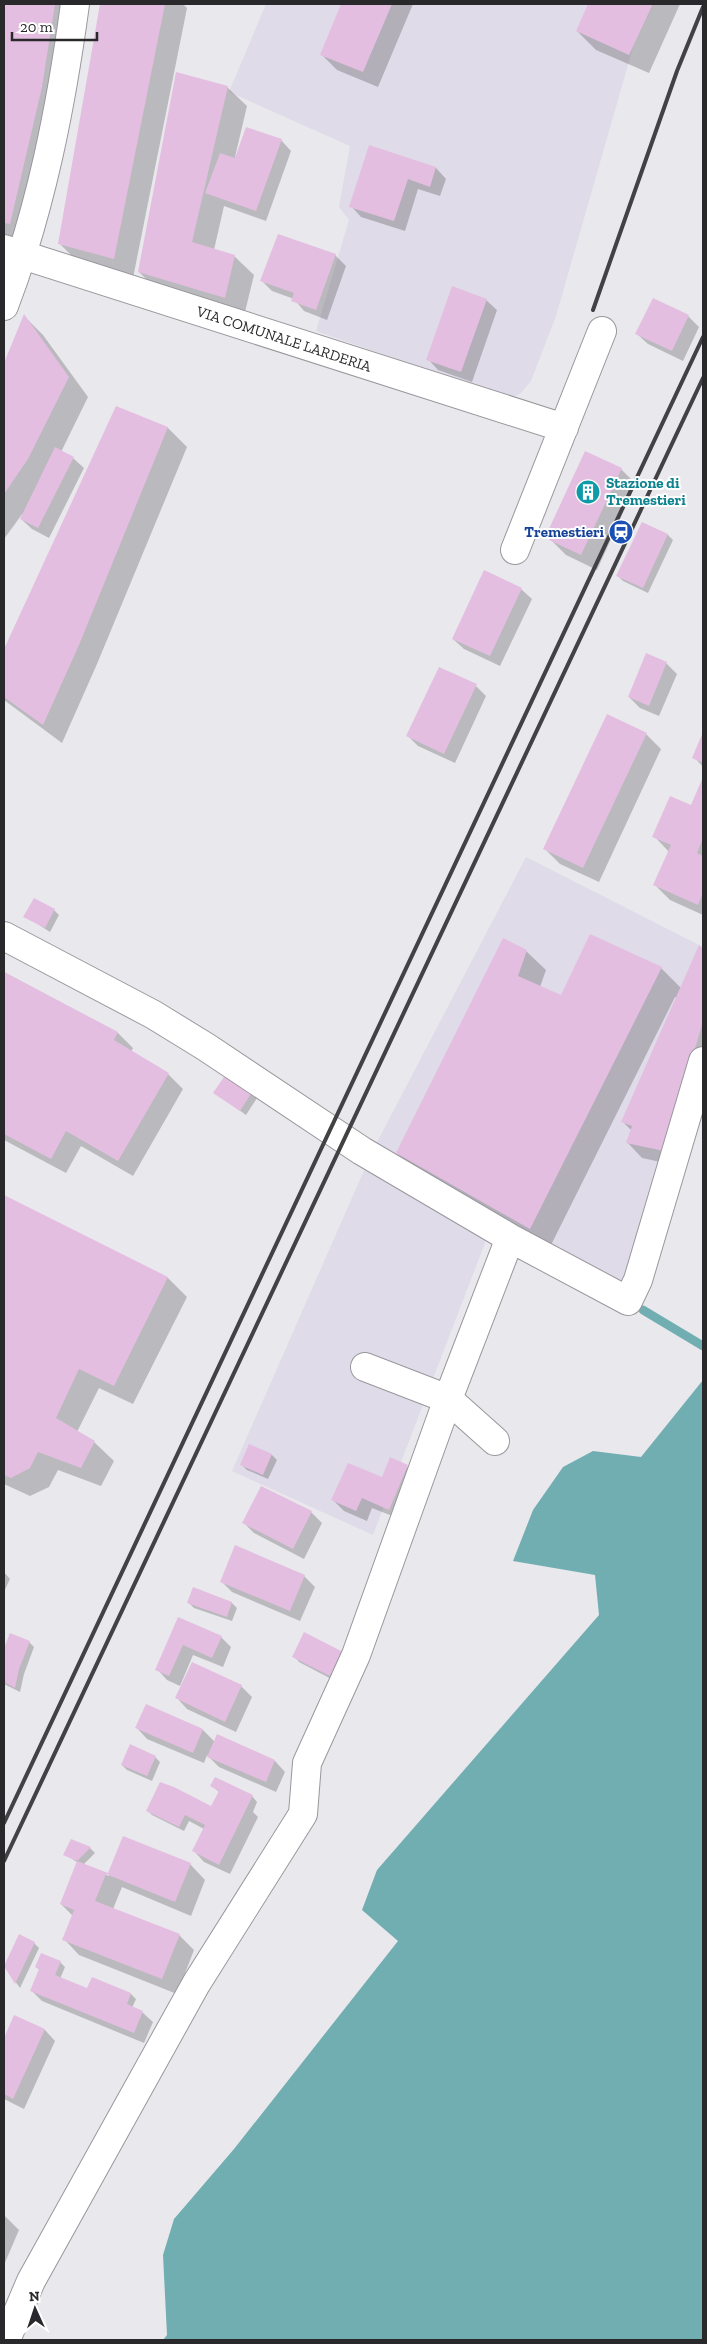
<svg xmlns="http://www.w3.org/2000/svg" width="707" height="2344" viewBox="0 0 707 2344" font-family="'Zilla Slab',serif">
<style>
.built{fill:#dfdbe8}
.water{fill:#71aeb1}
.shadow{fill:#0003}
.lines{fill:none;stroke-linecap:round;stroke-linejoin:round}
.stream{stroke:#71aeb1;stroke-width:9}
.building{fill:#e4bee0}
.minor-casing{stroke:#99979c;stroke-width:30}
.minor{stroke:#fff;stroke-width:28}
.rail{stroke:#424143;stroke-width:4}
.labels{text-anchor:middle;dominant-baseline:central;stroke-width:4;stroke-linejoin:round;paint-order:stroke}
.street-label{font-size:15px;fill:#29282a;stroke:#fff}
.culture-label{font-size:15px;font-weight:bold;fill:#0d838f;stroke:#fff;text-anchor:start}
.transit-label{font-size:15px;font-weight:bold;fill:#164399;stroke:#fff;text-anchor:end}
</style>
<rect width="100%" height="100%" fill="#e9e8ed"/>
<!-- built -->
<path class="built" d="M266,4H654L634,44L556,316L531,381L520,394L511,397L502,396L316,331L349,220L339,207L350,146L229,92Z
M526,857L703,947V1021L668,1138L664,1139L634,1245L636,1249L624,1286L495,1217L373,1535L232,1471L373,1150Z"/>
<!-- water -->
<path class="water" d="M703,1380V2340H163L167,2335L163,2255L174,2219L234,2149L398,1941L362,1910L377,1870L599,1615L595,1575L513,1561L533,1510L563,1467L593,1451L641,1457Z"/>
<!-- shadow -->
<path class="shadow" d="M4,4H78L29,243L4,235Z
M101,4H183L187,8L133,278L78,262L59,243Z
M342,4H413L378,87L337,70L321,54Z
M589,4H680L649,73L596,50L577,31Z
M227,87L247,106L235,157L281,140L291,151L266,221L224,206L214,250L234,256L254,275L244,316L158,291L139,272Z
M370,147L436,168L446,179L440,196L418,189L405,231L361,217L351,206Z
M335,255L346,266L327,320L304,311L294,299L272,291L262,281Z
M486,300L497,310L472,382L438,370L428,359Z
M24,316L43,335L88,397L61,452L73,458L84,468L49,538L32,529L21,519L23,513L4,539V366Z
M688,316L699,327L683,361L648,344L637,334Z
M117,408L168,428L187,447L97,664L62,743L4,700V652Z
M621,469L636,484L597,570L566,555L551,540L553,535L549,531Z
M642,523L668,535L673,540L648,593L623,581L618,576Z
M521,589L532,599L500,666L464,649L453,639Z
M666,663L677,674L659,716L640,708L629,697Z
M476,686L486,696L455,763L418,746L408,736Z
M646,734L661,749L599,882L560,864L545,849Z
M703,735V767L694,757Z
M703,780V915L670,900L655,885L669,852L654,836L692,807Z
M54,910L59,915L50,932L25,916Z
M699,947L703,950V1086L679,1166L642,1158L627,1142L631,1130L623,1122L677,998L675,997L550,1247L416,1172L397,1153L526,951L546,970L540,987L562,997L661,968L681,988Z
M4,972L118,1033L133,1048L131,1052L168,1074L183,1089L133,1176L81,1146L66,1173L4,1140Z
M215,1093H252L257,1098L246,1115Z
M4,1196L168,1278L187,1297L133,1404L99,1388L77,1432L94,1442L114,1461L101,1486L58,1470L49,1487L30,1496L4,1484Z
M250,1446L272,1455L277,1460L268,1479L247,1470L242,1465Z
M407,1467L418,1477L400,1519L372,1508L367,1521L344,1511L333,1500Z
M262,1487L311,1512L322,1523L304,1559L254,1533L244,1523Z
M4,1572L10,1579L4,1592Z
M304,1576L315,1587L300,1621L232,1592L221,1581Z
M189,1603H232L237,1608L232,1621L194,1608Z
M179,1618L221,1637L231,1647L223,1667L193,1655L180,1686L167,1680L157,1669Z
M10,1634L29,1642L34,1647L24,1674L20,1692L4,1684V1651Z
M305,1634L337,1682L299,1662L294,1656Z
M193,1664L241,1686L252,1697L236,1732L187,1709L177,1698Z
M137,1728L203,1730L215,1742L217,1736L275,1761L285,1772L276,1792L219,1767L207,1755L204,1763L147,1739Z
M155,1757L160,1762L152,1781L127,1770L122,1765Z
M212,1786L252,1796L257,1802L253,1812L258,1817L230,1874L204,1862L194,1851L204,1829L189,1821L184,1831L152,1815L147,1810L212,1807L219,1792Z
M124,1838L190,1864L205,1880L191,1916L122,1887L113,1909L179,1935L194,1950L177,1994L79,1955L64,1939L73,1916L61,1904L78,1863L65,1854L71,1840L90,1848L95,1853L83,1865L109,1876Z
M34,1943L39,1948L20,1988L5,1967Z
M60,1962L65,1967L60,1979L93,1992L131,1994L136,1999L132,2008L142,2012L153,2022L144,2043L42,2001L31,1990L40,1970L36,1967Z
M15,2017L45,2030L55,2041L24,2109L4,2099V2041Z
M4,2215L19,2230L4,2265Z"/>
<g class="lines">
<!-- stream -->
<path class="stream" d="M643,1310L703,1346"/>
</g>
<!-- building -->
<path class="building" d="M4,4H55L42,87L10,224L4,223Z
M100,4H165L114,259L58,244Z
M341,4H392L363,72L320,55Z
M588,4H653L629,55L576,31Z
M176,72L228,86L192,242L235,255L225,298L138,272Z
M246,127L282,139L256,211L205,193L220,153L235,158Z
M369,145L436,167L430,187L408,179L394,221L349,207Z
M278,234L336,254L316,310L291,301L294,293L260,281Z
M452,286L487,299L461,372L426,360Z
M653,298L689,315L672,351L635,334Z
M24,314L69,377L28,459L4,494V363Z
M116,406L168,427L79,645L43,725L4,697V649Z
M55,447L74,457L38,528L20,519Z
M585,451L622,468L581,555L549,540L553,533L548,531Z
M642,522L668,534L643,588L616,576Z
M484,570L522,588L490,656L452,639Z
M646,653L667,662L649,706L628,697Z
M439,667L477,684L444,754L406,736Z
M607,714L647,733L583,868L543,849Z
M703,732V763L692,758Z
M703,777V838L697,853L703,856V893L698,905L653,885L671,845L652,837L670,796L691,805Z
M34,898L55,909L45,928L23,917Z
M590,934L662,967L530,1229L396,1153L503,938L527,950L518,976L561,995Z
M699,945L703,949V1022L664,1151L626,1143L632,1126L621,1122Z
M4,972L118,1032L114,1040L169,1073L118,1161L66,1131L51,1159L4,1134Z
M226,1074L252,1092L240,1111L213,1093Z
M4,1195L168,1277L114,1386L79,1369L56,1418L95,1441L81,1468L38,1452L30,1468L11,1478L4,1475Z
M249,1444L272,1454L263,1475L240,1465Z
M390,1457L408,1465L389,1510L362,1498L356,1511L331,1500L348,1463L382,1477Z
M261,1486L312,1511L293,1549L242,1523Z
M235,1545L305,1575L290,1611L220,1582Z
M193,1587L232,1602L227,1617L187,1603Z
M178,1617L222,1636L212,1658L183,1645L169,1676L155,1670Z
M304,1632L345,1653L332,1677L292,1657Z
M10,1633L30,1641L19,1669L15,1688L4,1682V1648Z
M192,1662L242,1685L225,1722L175,1698Z
M146,1704L203,1729L193,1753L135,1728Z
M217,1734L275,1760L266,1782L207,1757Z
M130,1744L156,1756L147,1776L121,1765Z
M215,1777L253,1795L219,1865L192,1851L205,1825L185,1815L179,1827L146,1811L160,1782L174,1787L211,1806L219,1791L210,1786Z
M123,1836L191,1863L175,1902L106,1874L95,1901L180,1934L162,1979L62,1940L74,1910L60,1904L77,1861L108,1873Z
M71,1839L91,1847L77,1861L63,1855Z
M19,1934L35,1942L15,1984L4,1966Z
M41,1953L61,1961L55,1975L87,1988L92,1977L131,1993L127,2004L143,2011L134,2033L30,1991L39,1969L35,1967Z
M14,2015L45,2029L13,2099L4,2094V2038Z"/>
<g class="lines">
<defs>
<path id="minor" d="M4,249L564,428
M4,306C41,209 61,107 75,4
M515,550L602,331
M4,936L154,1015L206,1047L362,1151L510,1238L628,1301L638,1280L703,1061
M365,1367L448,1399L495,1441
M6,2340L31,2281L196,1984L303,1814L307,1763L356,1655L448,1399L510,1238"/>
</defs>
<!-- minor casing -->
<use href="#minor" class="minor-casing"/>
<!-- minor -->
<use href="#minor" class="minor"/>
<!-- rail -->
<path class="rail" d="M593,310L677,71L703,7
M4,1823L703,337
M4,1861L703,378"/>
</g>
<!-- icons -->
<defs>
<symbol id="building-disc" viewBox="-11 -11 22 22"><circle r="9.5" fill="#0f9aa8" stroke="#fff"/><path d="M-4-6H4V6H1V3H-1V6H-4ZM-2.5-4.3h1.7v1.8h-1.7ZM.8-4.3h1.7v1.8H.8ZM-2.5-1h1.7V.8h-1.7ZM.8-1h1.7V.8H.8Z" fill="#fff"/></symbol>
<symbol id="station-disc" viewBox="-11 -11 22 22"><circle r="9.5" fill="#1a4fb4" stroke="#fff"/><path d="M-3-6H3Q5-6 5-4V2Q5 4 3 4L4.5 6H3L1.5 4h-3L-3 6H-4.5L-3 4Q-5 4-5 2V-4Q-5-6-3-6ZM-3.5-4v3h7v-3ZM-3.5 1v1.5H-2V1ZM2 1v1.5H3.5V1Z" fill="#fff"/></symbol>
</defs>
<g fill-rule="evenodd">
<use href="#building-disc" x="574" y="478" width="28" height="28"/>
<use href="#station-disc" x="607" y="518" width="28" height="28"/>
</g>
<g class="labels">
<!-- street labels -->
<g class="street-label">
<text transform="translate(284 339) rotate(18)">VIA COMUNALE LARDERIA</text>
</g>
<!-- culture labels -->
<g class="culture-label">
<text x="606" y="483">Stazione di<tspan x="606" dy="17">Tremestieri</tspan></text>
</g>
<!-- transit labels -->
<g class="transit-label">
<text x="604" y="532">Tremestieri</text>
</g>
</g>
<!-- border -->
<rect width="707" height="2344" fill="none" stroke="#29282a" stroke-width="10"/>
<!-- north arrow -->
<g transform="translate(35 2309) rotate(357)" stroke="#ffffff" stroke-width="4" paint-order="stroke">
<path d="M0-4L9 19L0 12L-9 19Z" fill="#29282a"/>
<text y="-8" font-size="14" font-weight="bold" text-anchor="middle" fill="#29282a">N</text>
</g>
<!-- scale -->
<path d="M12 32v8h85v-8" fill="none" stroke="#29282a" stroke-width="2.5"/>
<text x="20" y="32" font-size="15" fill="#29282a" stroke="#ffffff" stroke-width="4" paint-order="stroke">20 m</text>
</svg>
